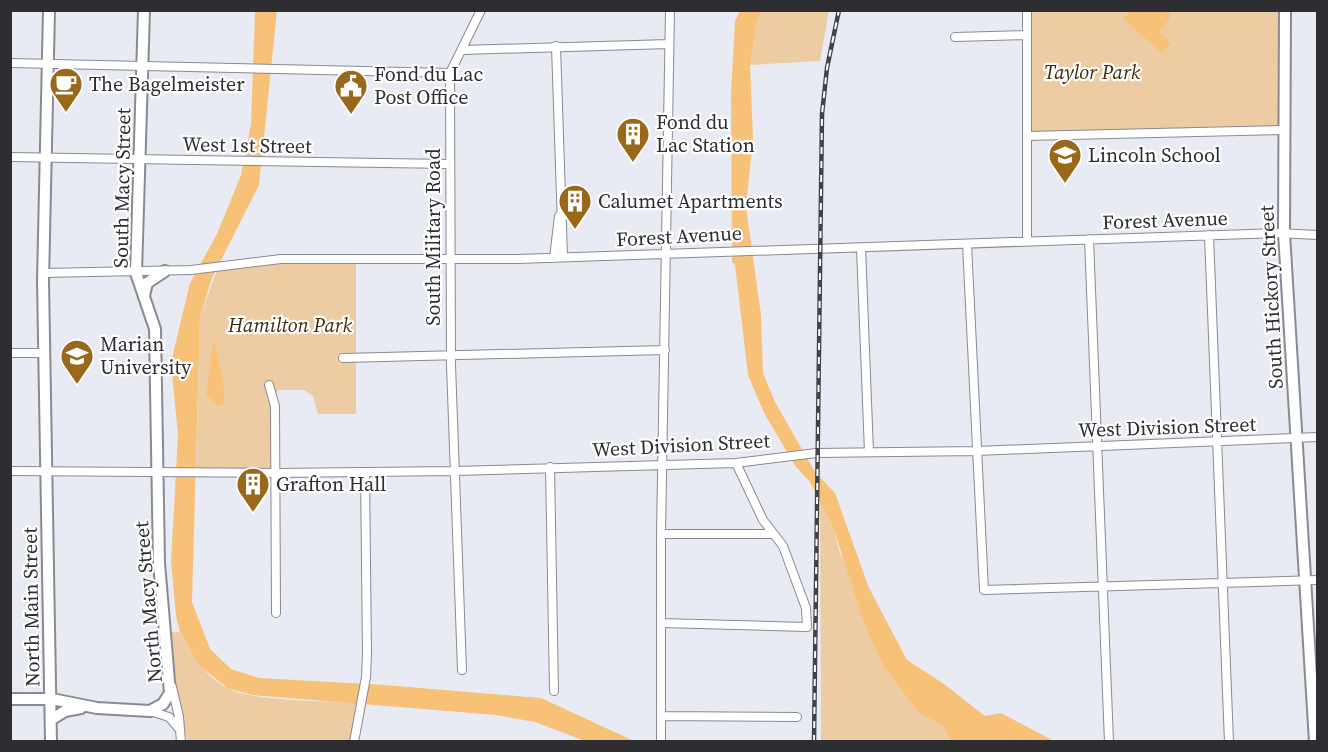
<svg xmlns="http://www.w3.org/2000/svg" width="1328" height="752" viewBox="0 0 1328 752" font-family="'Source Serif 4',serif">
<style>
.green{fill:#eecca3}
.water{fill:#f8c178}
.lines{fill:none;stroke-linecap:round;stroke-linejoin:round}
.street-casing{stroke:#898a93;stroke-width:10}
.secondary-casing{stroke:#898a93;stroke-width:14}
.street{stroke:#fff;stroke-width:8}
.secondary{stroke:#fff;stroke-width:10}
.rail-casing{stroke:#434347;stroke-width:4.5}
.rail{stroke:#fff;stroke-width:2;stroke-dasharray:7;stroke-linecap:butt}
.labels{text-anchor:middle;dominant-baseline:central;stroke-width:4.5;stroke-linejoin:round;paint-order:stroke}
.park-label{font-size:20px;font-style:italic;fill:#3f2909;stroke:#fff}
.poi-label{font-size:20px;fill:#2e2e32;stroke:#fff;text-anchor:start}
.street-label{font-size:20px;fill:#2e2e32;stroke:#fff}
</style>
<rect width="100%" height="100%" fill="#e9ebf4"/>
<!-- green -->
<path class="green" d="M761,11H829L820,61L750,65L757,22Z
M1027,11H1285V130L1027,136Z
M356,259V414H318L313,396L304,390H279L272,396L275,473L196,472L200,317L218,267L270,260Z
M820,501L833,527L840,553L919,713L942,725L950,739L949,741H821Z
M171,632H180C191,654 205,676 227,688C254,702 328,701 361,703L349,741H187L177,693Z"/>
<!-- water -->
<path class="water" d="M255,11H277L259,185L212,278L200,317L192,602L210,649L231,669L259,678L385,685L541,698L634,741H585L535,722L496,715L252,695L227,688L198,664L180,632L176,616L171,562L178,435L171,362L190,283L217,234L241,175L251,124Z
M740,11H761L757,22L750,65L753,138L746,207L761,315L763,373L775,402L815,472L835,493L869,588L907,660L944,684L985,716L1001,713L1054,741H949L950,739L942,725L919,713L883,665L863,620L833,527L810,482L796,467L764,413L748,375L735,265L732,262L731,93L735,21Z
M1130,11H1169L1170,18L1159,32L1171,43L1162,53L1123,19Z
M214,338C217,361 226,381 224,403L218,407L206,394Z"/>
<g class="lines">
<defs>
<path id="street" d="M955,37L1027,35
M556,46L563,257
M462,50L669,44
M10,63L450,73
M1027,136L1285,130
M10,157L449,164
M1209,235L1229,742
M1089,239L1109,742
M1027,241V10
M967,244L984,590L1318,580
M861,248L869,452
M554,258L559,216
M43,273L191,270L281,259H518L1277,233L1318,235
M10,353H44
M343,358L665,350
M269,385L275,406L276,613
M550,467L554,691
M10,471L275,473L454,471L736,463L816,453L977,451L1318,437
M661,534H772
M661,623L807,627L806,608L783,546L763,520L736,463
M462,670L451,365L450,73L481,10
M172,687L179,717L181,742
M150,711L169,717L180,730
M661,716L797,717
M354,742L366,677L367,654L365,472
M661,742V534L670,10"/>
<path id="secondary" d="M49,10L43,281L51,742
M1285,10L1284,233L1315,742
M144,296L147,283L165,271
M10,699H52L97,708L150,711L163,704L170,693L159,563L155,329L136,273L144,10
M52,719L65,711L81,708"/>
</defs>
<!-- street casing -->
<use href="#street" class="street-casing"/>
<!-- secondary casing -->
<use href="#secondary" class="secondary-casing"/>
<!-- street -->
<use href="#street" class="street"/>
<!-- secondary -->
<use href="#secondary" class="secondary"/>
<defs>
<path id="rail" d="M814,742L822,114L827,68L839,10"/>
</defs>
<!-- rail casing -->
<use href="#rail" class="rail-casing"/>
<!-- rail -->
<use href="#rail" class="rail"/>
</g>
<!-- icons -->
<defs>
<symbol id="cafe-pin" viewBox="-11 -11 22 30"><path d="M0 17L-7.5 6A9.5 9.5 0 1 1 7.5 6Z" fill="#99681b" stroke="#fff"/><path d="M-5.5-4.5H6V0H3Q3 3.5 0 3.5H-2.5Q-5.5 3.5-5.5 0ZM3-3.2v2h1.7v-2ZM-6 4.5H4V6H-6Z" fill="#fff"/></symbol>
<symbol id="civic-pin" viewBox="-11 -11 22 30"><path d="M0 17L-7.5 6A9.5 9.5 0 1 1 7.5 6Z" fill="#99681b" stroke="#fff"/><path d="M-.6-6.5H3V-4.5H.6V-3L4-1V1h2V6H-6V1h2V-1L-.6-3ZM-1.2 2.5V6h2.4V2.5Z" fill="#fff"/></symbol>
<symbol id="building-pin" viewBox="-11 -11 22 30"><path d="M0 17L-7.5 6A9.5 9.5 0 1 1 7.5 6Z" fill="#99681b" stroke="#fff"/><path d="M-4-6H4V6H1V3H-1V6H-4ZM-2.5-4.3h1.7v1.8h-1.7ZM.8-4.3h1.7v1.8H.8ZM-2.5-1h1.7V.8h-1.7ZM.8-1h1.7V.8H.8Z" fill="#fff"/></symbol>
<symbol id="school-pin" viewBox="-11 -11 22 30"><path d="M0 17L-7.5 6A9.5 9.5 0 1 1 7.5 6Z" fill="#99681b" stroke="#fff"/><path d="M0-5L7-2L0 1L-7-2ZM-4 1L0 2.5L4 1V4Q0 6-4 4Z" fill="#fff"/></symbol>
<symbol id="university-pin" viewBox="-11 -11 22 30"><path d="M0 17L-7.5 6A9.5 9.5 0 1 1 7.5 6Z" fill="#99681b" stroke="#fff"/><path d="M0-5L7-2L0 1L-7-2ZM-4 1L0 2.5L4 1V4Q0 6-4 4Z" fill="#fff"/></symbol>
</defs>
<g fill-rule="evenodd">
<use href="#cafe-pin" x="47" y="65" width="38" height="52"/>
<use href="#civic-pin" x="332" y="67" width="38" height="52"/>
<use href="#building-pin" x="614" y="115" width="38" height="52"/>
<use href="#school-pin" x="1046" y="136" width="38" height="52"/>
<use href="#building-pin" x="556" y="182" width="38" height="52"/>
<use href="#university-pin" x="58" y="337" width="38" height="52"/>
<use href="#building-pin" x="234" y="465" width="38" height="52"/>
</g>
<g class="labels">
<!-- park labels -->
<g class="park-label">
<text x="1092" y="72">Taylor Park</text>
<text x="290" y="325">Hamilton Park</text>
</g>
<!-- poi labels -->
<g class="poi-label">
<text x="374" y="74">Fond du Lac<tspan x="374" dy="23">Post Office</tspan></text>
<text x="89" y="84">The Bagelmeister</text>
<text x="656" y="122">Fond du<tspan x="656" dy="23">Lac Station</tspan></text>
<text x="1088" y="155">Lincoln School</text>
<text x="598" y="201">Calumet Apartments</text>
<text x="100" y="344">Marian<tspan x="100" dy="23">University</tspan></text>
<text x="276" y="484">Grafton Hall</text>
</g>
<!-- street labels -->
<g class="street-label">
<text transform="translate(247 145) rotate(1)">West 1st Street</text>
<text transform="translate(122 188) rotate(-89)">South Macy Street</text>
<text transform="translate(1165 220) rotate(-2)">Forest Avenue</text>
<text transform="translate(679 236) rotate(-3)">Forest Avenue</text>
<text transform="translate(433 237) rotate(-90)">South Military Road</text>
<text transform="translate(1271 297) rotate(-93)">South Hickory Street</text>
<text transform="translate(1167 427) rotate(-2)">West Division Street</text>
<text transform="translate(681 445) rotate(-3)">West Division Street</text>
<text transform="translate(148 602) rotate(-95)">North Macy Street</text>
<text transform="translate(31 607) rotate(-91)">North Main Street</text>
</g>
</g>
<!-- border -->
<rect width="1328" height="752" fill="none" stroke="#2e2e32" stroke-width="24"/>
</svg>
